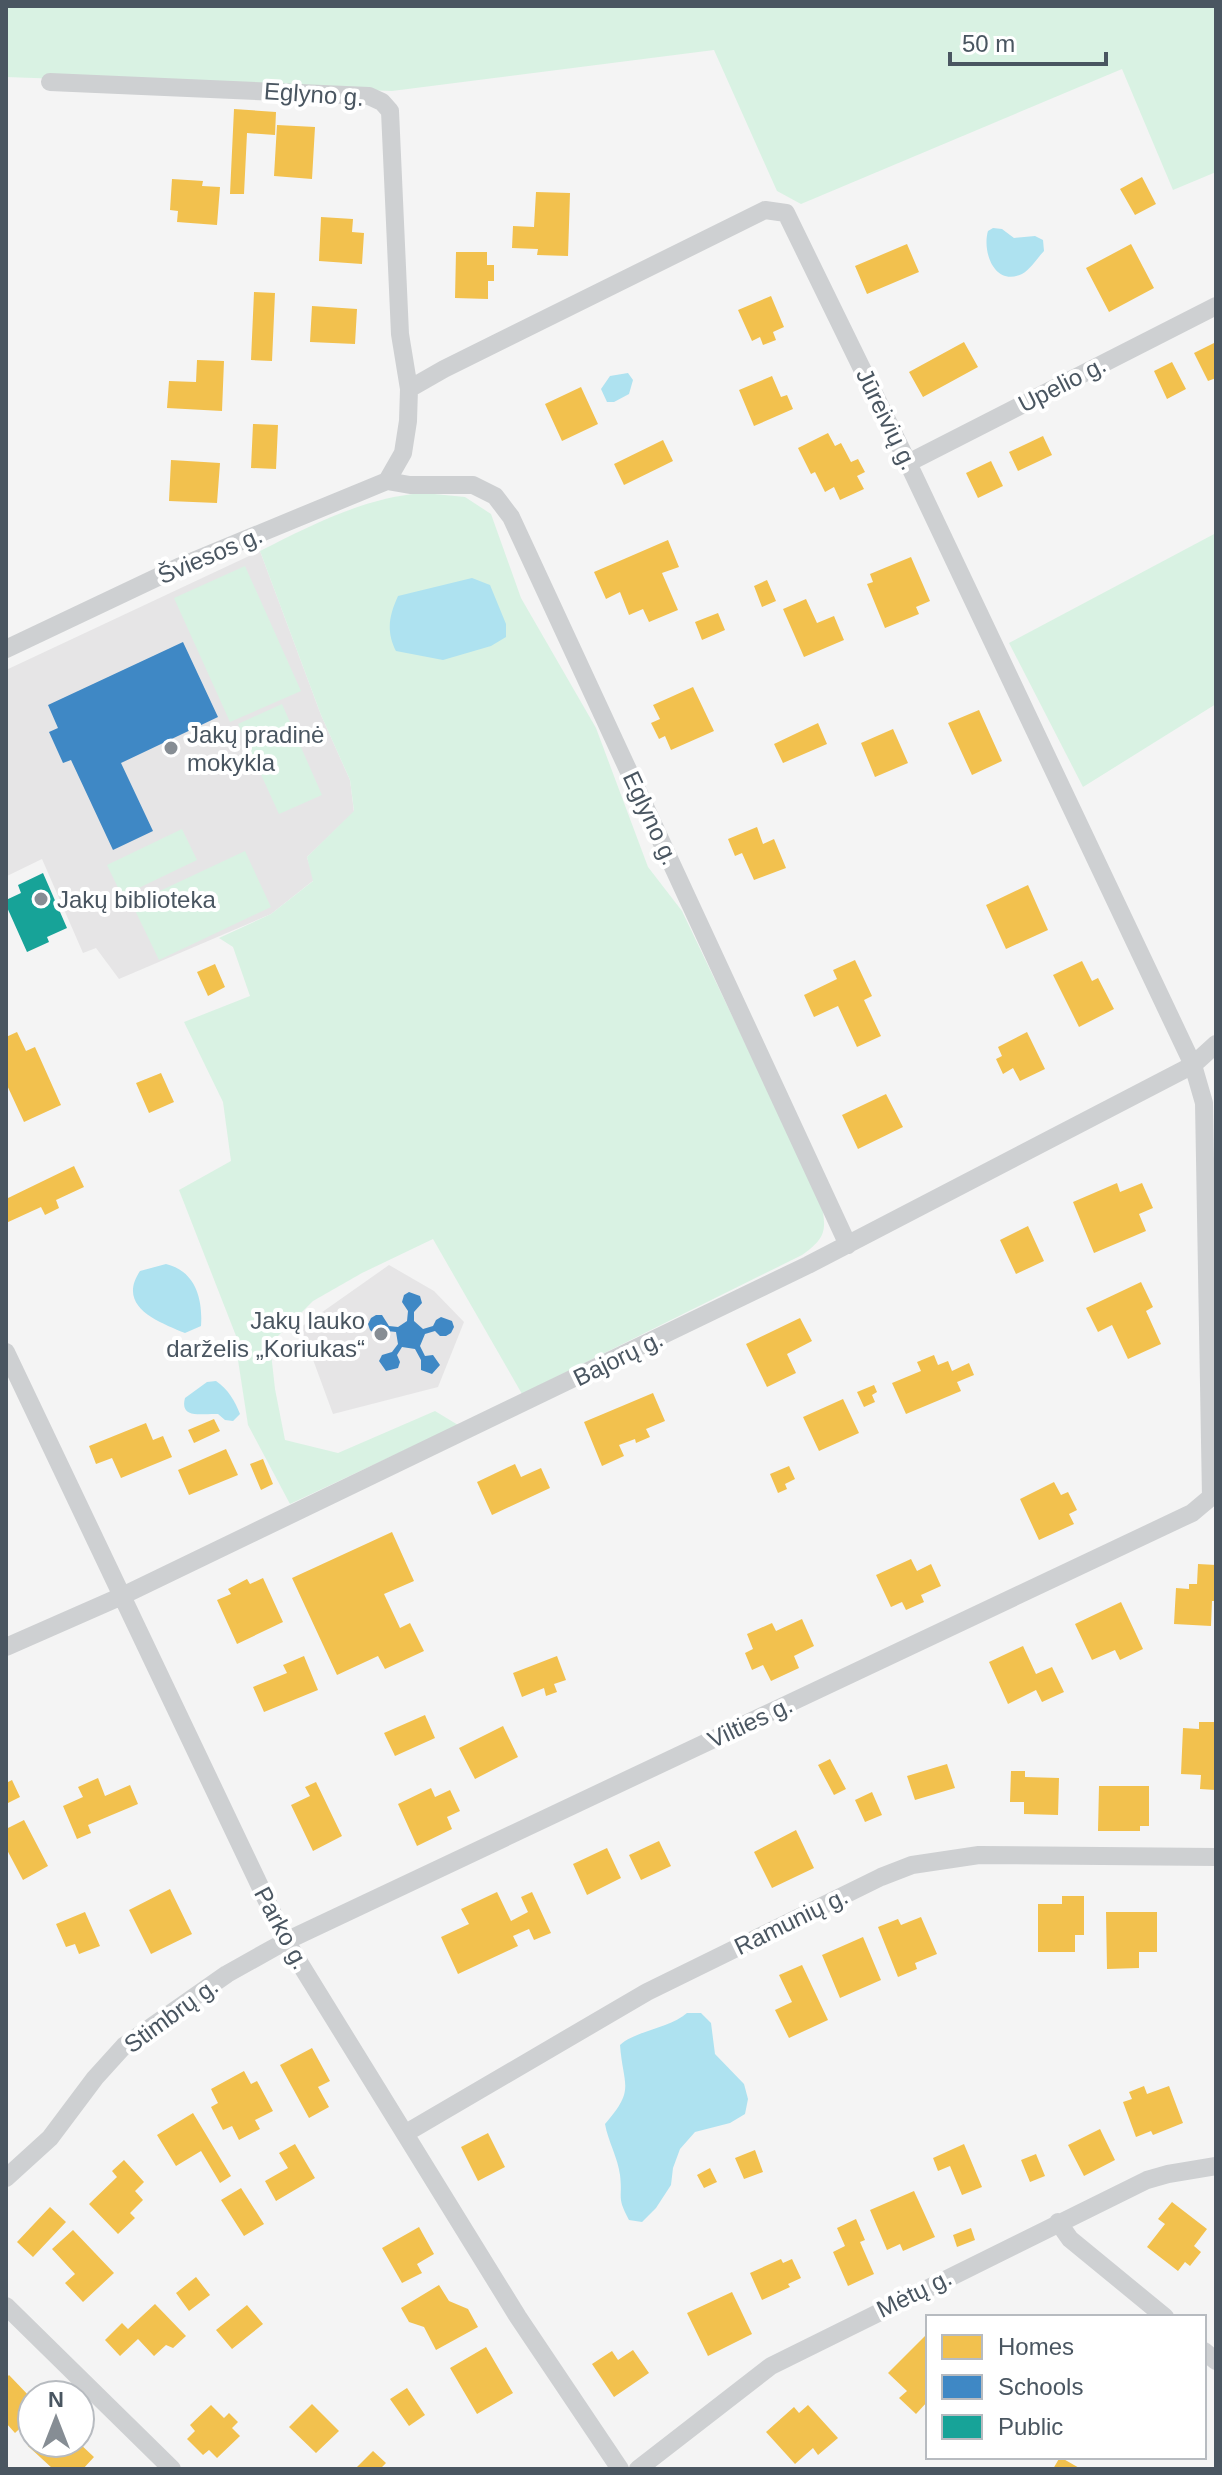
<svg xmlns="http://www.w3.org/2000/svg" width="1222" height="2475" viewBox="0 0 1222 2475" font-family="Arial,sans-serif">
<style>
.education{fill:#e6e5e6}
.green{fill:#d9f2e3}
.water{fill:#aee2f0}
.homes{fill:#f2c14e}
.schools{fill:#3f88c5}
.public{fill:#17a398}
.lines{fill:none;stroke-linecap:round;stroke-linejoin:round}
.minor{stroke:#ced0d2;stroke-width:18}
.poi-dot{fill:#868d94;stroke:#fff;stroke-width:3}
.labels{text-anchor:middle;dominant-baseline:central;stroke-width:8;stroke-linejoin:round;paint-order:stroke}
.street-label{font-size:24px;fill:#4a5661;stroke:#fff}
.poi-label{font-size:24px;fill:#4a5661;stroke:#fff;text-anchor:start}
</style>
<rect width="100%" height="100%" fill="#f4f4f4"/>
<!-- education -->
<path class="education" d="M260,551L321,715L350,780L354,812L307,857L314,880L271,914L119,979L96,948L83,953L42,859L7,876L6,874V670Z
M389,1265L434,1291L464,1322L438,1387L333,1414L301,1327Z"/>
<!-- green -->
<path class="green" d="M6,6H1216V172L1173,190L1122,69L801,204L777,191L714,50L392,91L6,77Z
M424,493L465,497L491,514L521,598L596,728L648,867L682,911L821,1202C827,1230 826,1238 802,1255L522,1394L433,1239L362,1273L313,1301L270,1344L275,1389L285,1440L338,1453L435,1411L458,1425L290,1504L248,1425L238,1360V1341L179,1190L231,1161L223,1102L184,1022L250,996L233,947L219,938L271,914L313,881L307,857L354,811L350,780L321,715L260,551C312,525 365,497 424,493Z
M1216,533V704L1083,787L1009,643Z
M245,566L301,691L230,722L174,598Z
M282,704L322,795L279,814L238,724Z
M182,829L197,860L122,896L107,865Z
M245,851L271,907L159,960L132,904Z"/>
<!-- water -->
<path class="water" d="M993,228L1002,229L1014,238L1035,236L1043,240L1044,251C1037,258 1031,269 1022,274C994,287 982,251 988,231Z
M628,373L633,380L629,394L614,402H607L601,389L610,376Z
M472,578L490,585L506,624V637L491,646L443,660L396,651C386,631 389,616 398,596Z
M166,1264C195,1271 203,1298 201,1326L185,1333C159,1322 116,1307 140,1271Z
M216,1381C228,1389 235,1401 240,1414L233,1421L225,1420L218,1414C204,1413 179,1420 185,1398L207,1382Z
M687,2013H701L711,2023L715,2054L744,2084L748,2099L745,2114L730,2123L695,2132L680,2149L673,2168L671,2185L656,2208L642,2222L629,2220C616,2196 623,2199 620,2175C618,2158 608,2141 605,2124C636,2089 623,2086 620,2045C635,2031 670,2028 687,2013Z"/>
<!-- homes -->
<path class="homes" d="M234,109L276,112L275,135L247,133L244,194H230Z
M277,125L315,127L312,179L274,176Z
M1142,177L1156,204L1135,215L1120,189Z
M172,179L203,181L202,186L220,187L217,225L177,222L178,211L170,210Z
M536,192L570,193L568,256L537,255L538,249L512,248L513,226L534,227Z
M321,217L353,219L352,232L364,233L362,264L319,261Z
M907,244L919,272L867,294L855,266Z
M1131,244L1154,288L1109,312L1086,268Z
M456,252H487V265H494V281H488V299L455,298Z
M254,292L275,293L272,361L251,360Z
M771,296L784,327L773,332L776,340L763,345L760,337L752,341L738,310Z
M312,306L357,309L355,344L310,342Z
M964,342L978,367L923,397L909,372Z
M1216,342V378L1208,381L1194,353Z
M197,360L224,361L222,411L167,408L169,381L196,382Z
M1172,362L1186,389L1167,399L1154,371Z
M772,376L781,397L787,395L793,409L754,426L739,390Z
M581,387L598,424L562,441L545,404Z
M253,424L278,425L276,469L251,468Z
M828,433L835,446L841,443L851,462L858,459L865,472L857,476L864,489L840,500L834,487L825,492L815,472L811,474L798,448Z
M1043,436L1052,455L1018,471L1009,452Z
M663,440L673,461L624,485L614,464Z
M171,460L220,463L217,503L169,501Z
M991,461L1003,486L978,498L966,473Z
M668,540L679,567L662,573L678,610L649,622L643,609L629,615L620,592L606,599L594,572Z
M911,557L930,601L916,607L919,614L885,628L867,584L873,582L870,574Z
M767,580L776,601L762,607L754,586Z
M806,599L817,623L834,616L844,640L804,657L783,609Z
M718,613L725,630L702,640L695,622Z
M693,687L714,731L671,750L665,736L659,739L651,723L660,719L653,705Z
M979,710L1002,761L972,775L948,723Z
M818,723L827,744L783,763L774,744Z
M893,729L908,763L875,777L861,743Z
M757,827L763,844L774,839L786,868L754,880L742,853L735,856L728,839Z
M1028,885L1048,930L1006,949L986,905Z
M855,960L872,996L864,1000L881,1036L857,1047L838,1006L814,1017L804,995L837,979L833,970Z
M1082,961L1092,981L1098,978L1114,1009L1079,1027L1053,975Z
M215,964L225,987L208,996L197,972Z
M17,1032L26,1051L35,1047L61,1105L24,1122L6,1083V1037Z
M1027,1032L1045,1069L1020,1081L1013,1068L1003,1074L996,1059L1002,1056L998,1047Z
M161,1073L174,1102L149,1113L136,1083Z
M886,1094L903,1127L858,1149L842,1115Z
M74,1166L84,1187L56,1200L59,1208L45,1215L41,1207L6,1223V1199Z
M1117,1183L1120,1192L1142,1183L1153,1208L1139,1214L1146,1231L1094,1253L1073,1202Z
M1028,1226L1044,1261L1016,1274L1000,1240Z
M1141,1282L1153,1307L1146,1311L1161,1344L1128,1359L1112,1325L1098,1332L1086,1308Z
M800,1318L812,1341L787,1354L796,1373L767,1387L746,1344Z
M934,1355L938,1365L948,1361L952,1371L969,1363L974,1375L957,1382L961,1391L906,1414L892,1383L921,1371L917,1362Z
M874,1385L877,1392L872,1395L875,1402L864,1407L857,1392Z
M653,1393L665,1421L646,1429L650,1437L636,1443L635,1439L619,1445L624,1456L602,1466L584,1422Z
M843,1399L859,1433L819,1451L803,1417Z
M214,1419L220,1431L194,1443L188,1430Z
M146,1423L153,1440L163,1436L172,1457L121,1478L112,1458L96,1464L89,1446Z
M226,1449L238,1475L189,1495L178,1470Z
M263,1459L273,1484L261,1490L250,1464Z
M515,1464L521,1477L541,1468L550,1488L492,1515L477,1482Z
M789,1466L795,1479L785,1484L787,1489L778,1493L770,1474Z
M1054,1482L1061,1495L1068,1492L1077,1510L1069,1514L1074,1524L1039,1540L1020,1499Z
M392,1532L414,1581L384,1594L400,1628L410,1623L424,1651L385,1669L378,1656L337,1675L292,1578Z
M911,1559L917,1571L931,1564L941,1586L921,1595L924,1602L906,1610L902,1602L891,1607L876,1575Z
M1198,1564L1216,1565V1601H1212L1211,1626L1174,1624L1176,1588L1189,1589V1584H1197Z
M263,1578L283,1622L237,1644L217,1600L231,1594L228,1589L247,1579L250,1584Z
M1121,1602L1143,1649L1120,1660L1115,1650L1092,1660L1075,1624Z
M802,1619L814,1646L794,1656L799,1668L771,1681L763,1665L752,1670L745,1653L753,1649L747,1634L772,1623L776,1631Z
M1023,1646L1036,1674L1052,1667L1064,1692L1042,1702L1036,1690L1008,1704L989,1662Z
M304,1656L318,1690L264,1712L253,1687L287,1673L283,1665Z
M557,1656L566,1680L554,1684L557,1692L546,1696L544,1688L522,1697L513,1673Z
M425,1715L435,1738L395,1756L384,1733Z
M1199,1722H1216V1790L1200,1789L1201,1775L1181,1774L1183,1728L1199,1729Z
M503,1726L518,1757L475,1779L459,1748Z
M830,1759L846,1789L834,1795L818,1765Z
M947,1764L955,1788L915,1800L907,1776Z
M1011,1771H1025V1777L1059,1778L1058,1815L1024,1814V1802H1010Z
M98,1778L105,1796L130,1785L138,1804L88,1825L91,1833L77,1839L63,1806L83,1797L78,1787Z
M12,1780L20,1797L6,1804V1783Z
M316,1782L342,1836L313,1851L291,1805L310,1796L305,1787Z
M1099,1786H1149V1826H1140V1831H1098Z
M431,1788L435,1797L450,1790L460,1811L447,1817L452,1829L417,1846L398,1804Z
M872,1792L882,1815L865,1822L855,1800Z
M24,1820L48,1866L23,1880L6,1848V1829Z
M796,1830L814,1868L772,1888L754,1852Z
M659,1841L671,1866L641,1880L629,1855Z
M607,1848L621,1878L587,1895L573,1864Z
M170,1889L192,1934L151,1954L129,1910Z
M497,1892L511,1921L528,1912L521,1897L532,1892L551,1933L534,1940L529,1929L513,1936L518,1946L458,1974L441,1937L469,1924L461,1909Z
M1062,1896H1084V1935H1075V1952H1038V1904H1062Z
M85,1912L100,1946L79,1954L75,1944L66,1947L56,1924Z
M1106,1912H1157V1952H1139V1968L1107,1969Z
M921,1917L937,1954L915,1963L917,1969L898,1977L878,1927L898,1919L901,1925Z
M863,1937L881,1980L840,1998L822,1955Z
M802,1965L828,2020L789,2038L775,2010L792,2002L779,1975Z
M312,2048L330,2081L318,2087L329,2107L309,2118L280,2065Z
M244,2071L251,2084L257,2081L273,2111L255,2120L260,2129L239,2140L232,2126L223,2130L211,2107L218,2103L211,2089Z
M1144,2086L1147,2094L1169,2086L1183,2123L1153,2135L1151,2131L1136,2137L1123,2102L1132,2099L1129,2092Z
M193,2113L231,2176L220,2183L201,2151L176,2166L157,2135Z
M1100,2129L1115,2160L1084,2176L1068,2145Z
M488,2133L505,2167L478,2181L461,2147Z
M295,2144L315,2178L276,2201L265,2181L288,2168L279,2153Z
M964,2144L982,2187L962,2195L950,2166L938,2171L933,2158Z
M755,2150L763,2172L744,2179L735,2158Z
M1036,2154L1045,2176L1030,2182L1021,2160Z
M124,2160L144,2182L135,2191L143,2200L130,2213L135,2218L118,2234L89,2204L117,2177L112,2171Z
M710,2168L717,2182L704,2188L697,2175Z
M241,2188L264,2224L244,2236L221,2200Z
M914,2191L935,2237L903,2251L900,2244L887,2250L870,2210Z
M1172,2202L1207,2229L1194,2246L1201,2252L1190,2266L1185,2262L1178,2271L1147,2247L1165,2224L1158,2219Z
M50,2207L66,2222L33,2257L17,2242Z
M856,2219L865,2240L860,2242L874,2274L848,2286L833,2252L845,2246L837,2228Z
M419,2227L434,2254L417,2264L422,2273L402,2283L382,2248Z
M971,2228L975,2240L957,2247L953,2235Z
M73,2230L114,2273L83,2302L65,2283L75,2274L52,2249Z
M781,2259L783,2263L792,2259L801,2278L788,2284L790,2287L762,2300L750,2273Z
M196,2277L210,2295L189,2311L176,2293Z
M439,2285L449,2301L468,2309L478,2327L436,2350L424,2327L409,2322L401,2308Z
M732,2292L752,2334L708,2356L687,2313Z
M155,2304L186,2336L173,2348L166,2345L154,2356L138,2339L120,2356L105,2340L122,2323L128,2329Z
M247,2305L263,2324L232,2349L216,2330Z
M925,2336L928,2339V2401L916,2414L899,2398L907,2391L888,2373Z
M486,2347L513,2393L477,2414L450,2368Z
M633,2350L649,2373L614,2397L592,2364L612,2351L618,2360Z
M9,2375L32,2399V2417L15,2433L6,2423V2378Z
M407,2388L425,2415L409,2426L390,2399Z
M312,2404L339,2431L316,2453L289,2427Z
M211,2405L224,2418L229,2413L238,2422L232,2428L240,2436L217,2458L209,2450L203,2455L187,2439L195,2431L190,2425Z
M808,2405L838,2438L818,2455L813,2448L795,2464L766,2432L794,2407L799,2413Z
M31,2443H79L94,2457L83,2469H53L28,2446Z
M373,2451L386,2463L380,2469H355Z
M1060,2457L1081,2469H1053Z"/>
<!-- schools -->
<path class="schools" d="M183,642L218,717L121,763L153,831L113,850L71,760L63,763L49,732L58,728L48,705Z
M409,1292L420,1296L422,1303L414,1312V1321L423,1329L433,1326L436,1320L441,1317L452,1321L454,1327L451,1333L446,1336H440L435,1331L425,1334L420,1346L425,1356L433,1355L440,1365L432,1374L421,1370V1360L415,1349L402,1347L397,1355L400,1362L398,1368L386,1371L379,1361L382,1355L392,1352L398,1344L396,1332L387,1331L375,1334L370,1330L368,1324L371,1318L376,1315H382L389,1326L398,1327L407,1321L408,1311L402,1302L404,1295Z"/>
<!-- public -->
<path class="public" d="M43,873L67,928L47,937L49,942L27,952L6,905V900L21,893L18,885Z"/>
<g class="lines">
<!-- minor -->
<path class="minor" d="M50,82L369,96L382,102L390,111L400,334L409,389
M908,463L1216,306
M387,481L410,485H473L495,496L511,517L848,1245
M6,649L181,566L387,481L403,453L408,421L409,389L444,369L765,210L786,213L908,463L1193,1065L1204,1103L1211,1497
M6,1352L286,1941L518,2317L620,2469
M6,1647L122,1596L808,1265L1193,1065L1216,1044
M406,2133L647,1992L881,1877L912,1865L979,1855L1216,1857
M6,2178L50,2138L95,2078L124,2046L227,1974L286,1941L1192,1513L1211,1497
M1058,2222L1070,2239L1165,2317
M6,2306L172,2469
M1204,2351L1216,2361
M638,2469L771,2366L1147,2180L1168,2174L1216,2166"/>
</g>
<!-- markers -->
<g class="poi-dot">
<circle cx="171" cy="748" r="8"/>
<circle cx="41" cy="899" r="8"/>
<circle cx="381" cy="1334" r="8"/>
</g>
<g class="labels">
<!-- street labels -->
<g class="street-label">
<text transform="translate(314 94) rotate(4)">Eglyno g.</text>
<text transform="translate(1062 384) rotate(-27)">Upelio g.</text>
<text transform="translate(887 419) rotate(64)">Jūreivių g.</text>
<text transform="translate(210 555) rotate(-23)">Šviesos g.</text>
<text transform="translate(651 818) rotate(65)">Eglyno g.</text>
<text transform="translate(618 1358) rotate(-26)">Bajorų g.</text>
<text transform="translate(750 1722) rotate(-25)">Vilties g.</text>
<text transform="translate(791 1921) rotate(-26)">Ramunių g.</text>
<text transform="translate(282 1928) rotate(62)">Parko g.</text>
<text transform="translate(171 2015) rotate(-36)">Stimbrų g.</text>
<text transform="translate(914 2293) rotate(-26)">Mėtų g.</text>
</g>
<!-- poi labels -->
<g class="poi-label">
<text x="187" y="734">Jakų pradinė<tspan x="187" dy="28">mokykla</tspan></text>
<text x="57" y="899">Jakų biblioteka</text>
<text x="365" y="1320" text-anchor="end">Jakų lauko<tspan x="365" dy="28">darželis „Koriukas“</tspan></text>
</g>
</g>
<!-- border -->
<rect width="1222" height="2475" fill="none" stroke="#4a5661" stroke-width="16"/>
<!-- legend -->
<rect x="926" y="2315" width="280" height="144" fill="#ffffff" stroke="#b7bbc0" stroke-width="2"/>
<rect x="942" y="2335" width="40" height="24" fill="#f2c14e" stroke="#b7bbc0" stroke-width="2"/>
<text x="998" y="2355" font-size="24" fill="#4a5661">Homes</text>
<rect x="942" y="2375" width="40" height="24" fill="#3f88c5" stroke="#b7bbc0" stroke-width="2"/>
<text x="998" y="2395" font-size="24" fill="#4a5661">Schools</text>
<rect x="942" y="2415" width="40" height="24" fill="#17a398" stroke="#b7bbc0" stroke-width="2"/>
<text x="998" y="2435" font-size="24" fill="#4a5661">Public</text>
<!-- north arrow -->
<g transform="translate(56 2419)"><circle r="38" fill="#ffffff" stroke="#b7bbc0" stroke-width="2"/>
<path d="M0-6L14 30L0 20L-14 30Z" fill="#868d94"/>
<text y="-12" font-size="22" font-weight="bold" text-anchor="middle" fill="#4a5661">N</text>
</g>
<!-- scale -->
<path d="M950 52v12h156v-12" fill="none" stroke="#4a5661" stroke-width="4"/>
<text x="962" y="52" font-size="24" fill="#4a5661" stroke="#ffffff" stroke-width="6" paint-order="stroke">50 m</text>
</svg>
